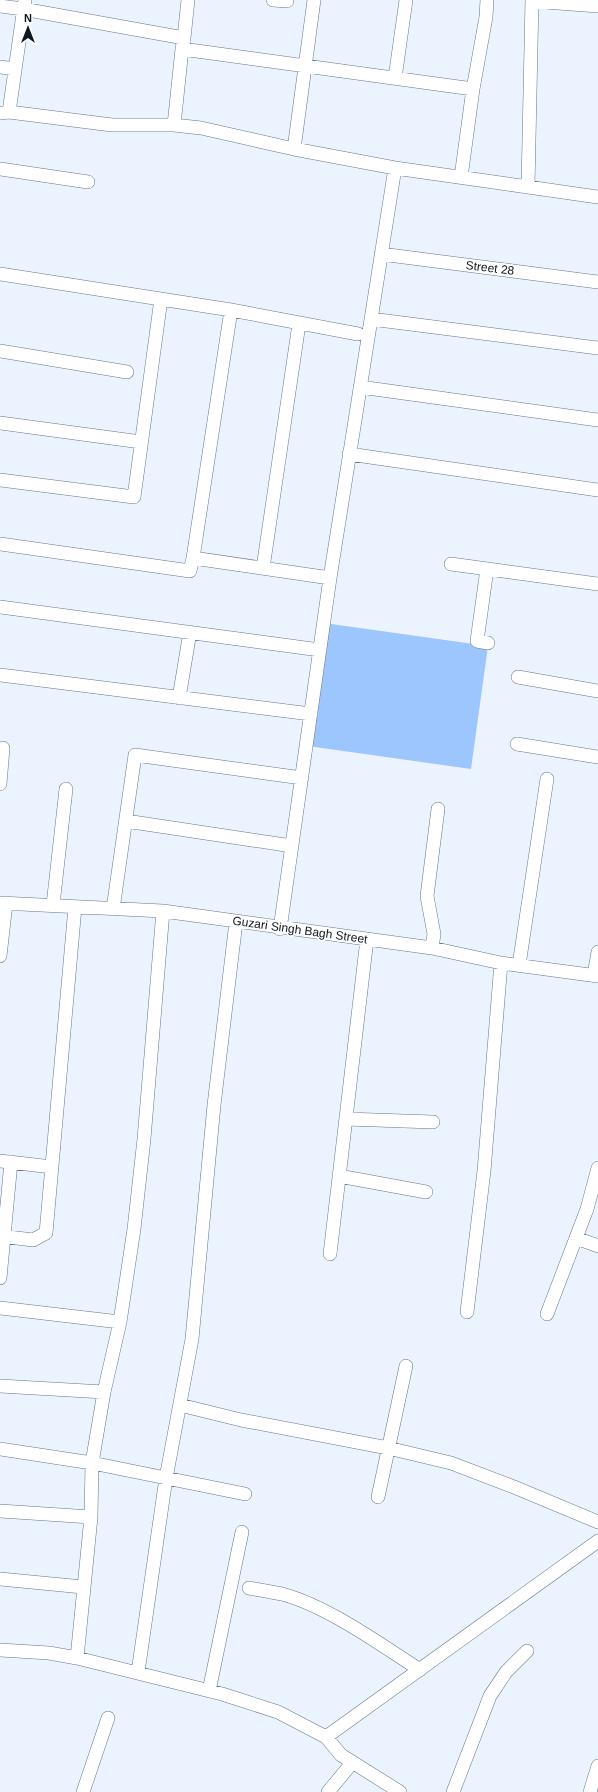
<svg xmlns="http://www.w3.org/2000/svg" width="598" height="1792" viewBox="0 0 598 1792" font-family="Helvetica,sans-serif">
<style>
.green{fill:#9cc6fd}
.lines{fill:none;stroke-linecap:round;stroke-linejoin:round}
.minor-casing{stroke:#65768d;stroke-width:14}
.minor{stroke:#fff;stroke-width:13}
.labels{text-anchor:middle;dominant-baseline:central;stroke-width:3.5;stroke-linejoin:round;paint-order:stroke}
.street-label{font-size:12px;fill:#0e151e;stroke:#fff}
</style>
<rect width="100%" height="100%" fill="#ebf3fe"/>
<!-- green -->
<path class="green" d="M324,623L488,646L471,769L308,746Z"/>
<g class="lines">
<defs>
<path id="minor" d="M273,0L287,1
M532,1L598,6
M0,6L23,9L184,38L182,49L473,89
M184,38L188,0
M0,67L15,69
M395,78L406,0
M9,112L25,0
M0,113L9,112L112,125H174L201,128L294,149L395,168L598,197
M174,125L182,49
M294,149L314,0
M0,169L88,182
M461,177L473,89L486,17L487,0
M528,186L532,0
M381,254L598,282
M0,274L231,310L358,334
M371,319L598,348
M0,351L127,372
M360,387L598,420
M0,423L141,442
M349,454L598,490
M0,480L134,497L161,299
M0,544L190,571L193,558L330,578
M193,558L231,310
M451,564L598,584
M263,568L299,324
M487,569L477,641L488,643
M0,607L320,650
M0,675L311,714
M518,677L598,691
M179,698L190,632
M517,744L598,757
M0,784L3,748
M126,821L292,846
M0,903L163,911L432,948L501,963L598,976
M53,905L66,789
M113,909L135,755L302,778
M280,929L330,578L395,168
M432,948L434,934L427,896L438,809
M0,956L6,903
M519,965L547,779
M594,975L598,952
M346,1119L433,1122
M0,1161L52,1167
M339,1176L426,1192
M0,1236L33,1240L46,1233L75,907
M576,1238L598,1246
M330,1254L367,939
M0,1278L11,1162
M0,1308L120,1322
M467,1312L484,1171L501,963
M547,1314L587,1209L598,1168
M0,1386L104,1392
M180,1405L241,1420L388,1448L451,1463L514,1487L598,1522
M0,1449L92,1463L245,1494
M378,1497L406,1366
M0,1511L91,1517
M0,1579L83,1587
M249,1588C260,1590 271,1592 282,1594C327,1606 380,1644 420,1670
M0,1650L49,1653L77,1658L222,1694L278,1712L326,1737L341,1755L400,1792
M77,1658L91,1517L92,1463L104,1392L120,1322L134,1229L144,1139L163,911
M138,1672L166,1478L192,1339L214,1105L236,922
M209,1691L242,1532
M326,1737L598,1541
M83,1792L108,1718
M328,1792L352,1763
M453,1792L490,1696L506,1672L527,1651
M590,1792L598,1766"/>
</defs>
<!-- minor casing -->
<use href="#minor" class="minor-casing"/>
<!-- minor -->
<use href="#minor" class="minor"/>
</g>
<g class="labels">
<!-- street labels -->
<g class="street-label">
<text transform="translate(490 268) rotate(7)">Street 28</text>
<text transform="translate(300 930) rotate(8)">Guzari Singh Bagh Street</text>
</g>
</g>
<!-- north arrow -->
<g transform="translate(28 28)" stroke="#ffffff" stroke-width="3" paint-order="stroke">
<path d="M0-3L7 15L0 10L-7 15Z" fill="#0e151e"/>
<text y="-6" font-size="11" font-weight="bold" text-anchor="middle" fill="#0e151e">N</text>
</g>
</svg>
